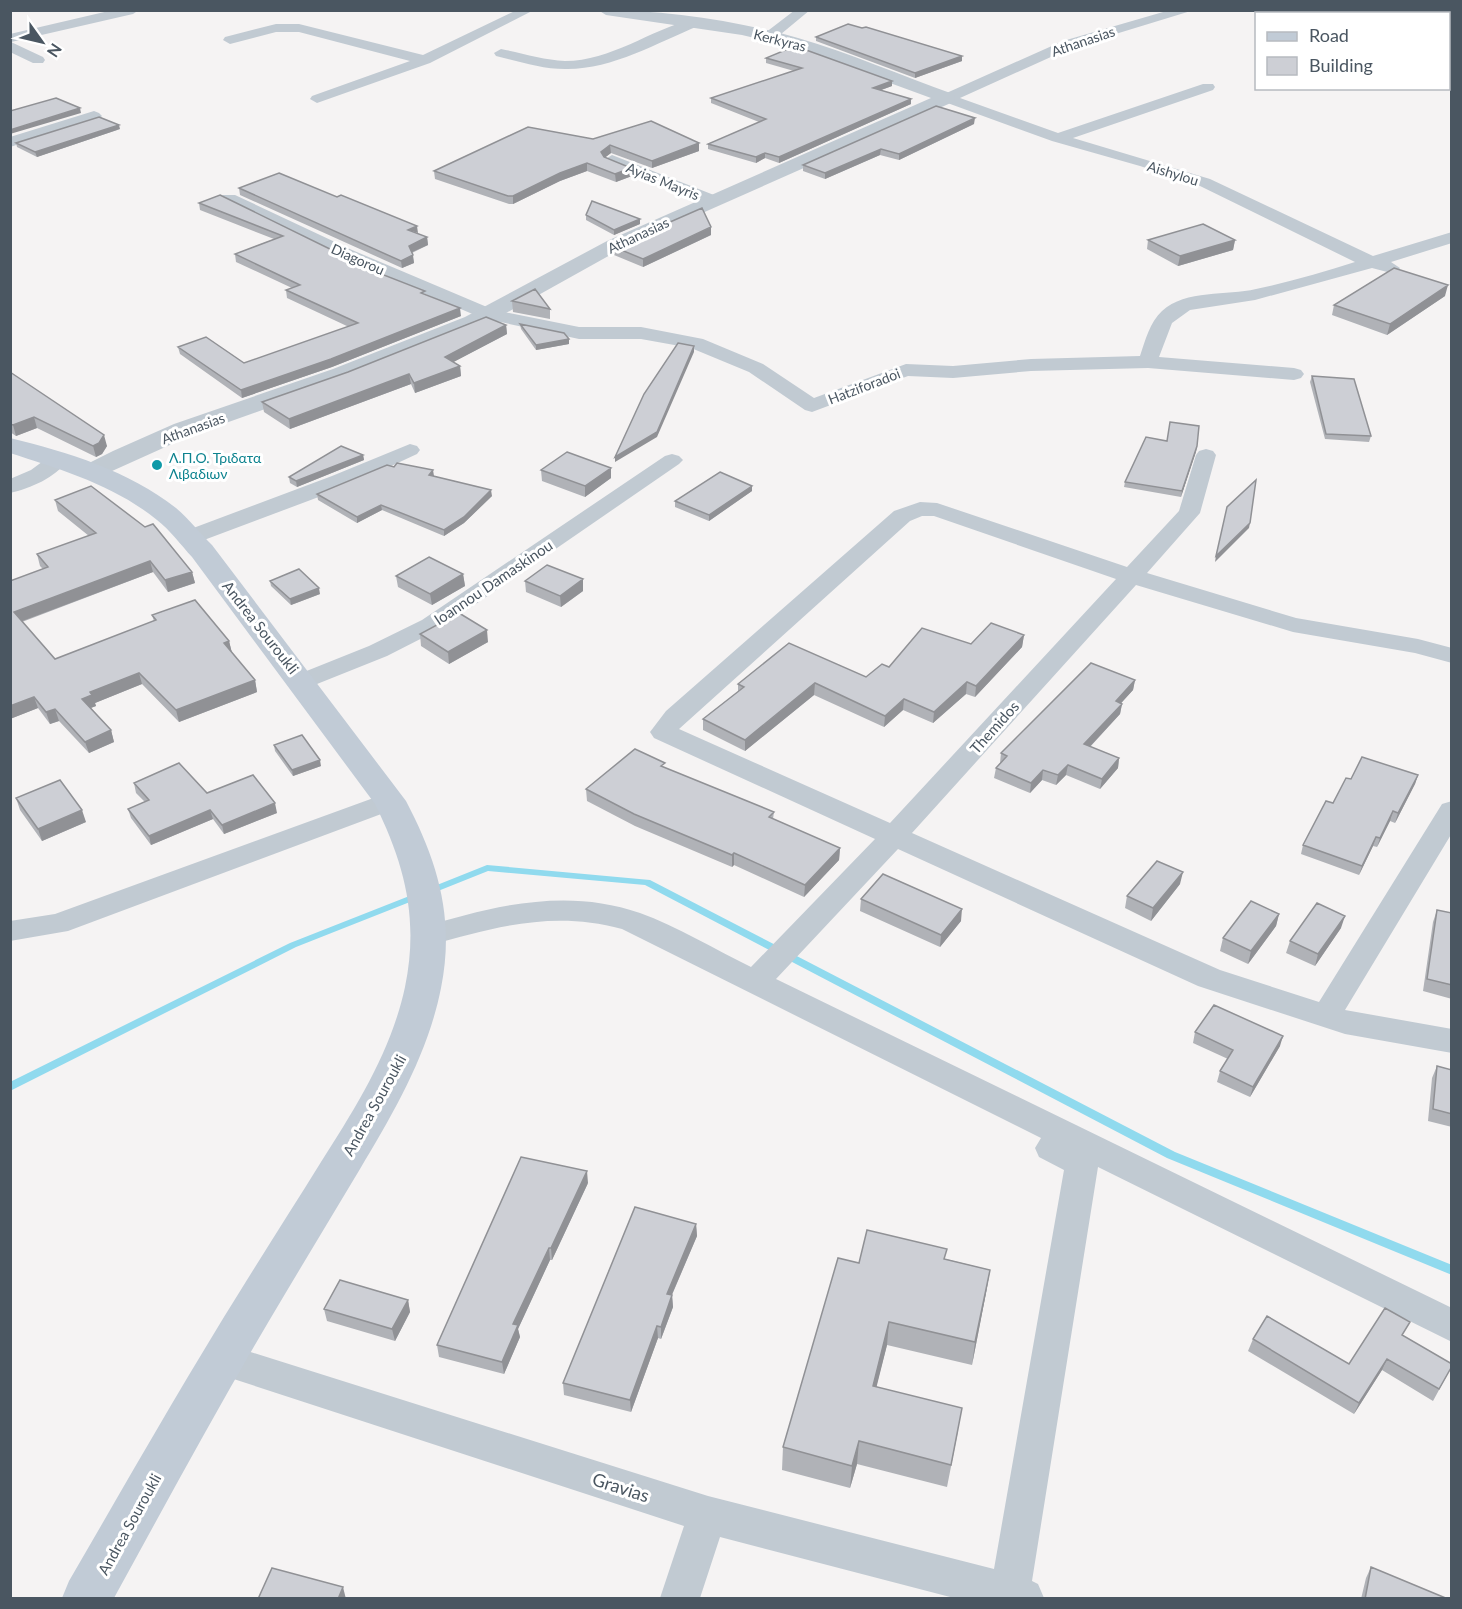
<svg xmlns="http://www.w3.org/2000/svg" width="1462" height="1609" viewBox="0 0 1462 1609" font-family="Lato,sans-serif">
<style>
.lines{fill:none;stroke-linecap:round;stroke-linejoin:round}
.stream{fill:#90daee;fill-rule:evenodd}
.minor{fill:#c1cad2;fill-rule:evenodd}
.tertiary{fill:#c1cad2;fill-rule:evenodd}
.secondary{fill:#c1cbd6;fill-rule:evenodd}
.wall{fill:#b0b2b7}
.shaded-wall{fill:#909195}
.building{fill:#cdcfd5;stroke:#909195;stroke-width:1.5}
.culture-dot{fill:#0f9aa8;stroke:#fff;stroke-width:2}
.labels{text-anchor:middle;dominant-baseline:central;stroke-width:6;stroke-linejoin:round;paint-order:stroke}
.far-street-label{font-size:14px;fill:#4a5661;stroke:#fff}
.far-culture-label{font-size:14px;fill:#0d838f;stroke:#fff;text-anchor:start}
.street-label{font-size:15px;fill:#4a5661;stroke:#fff}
.near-street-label{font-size:18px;fill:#4a5661;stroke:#fff}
</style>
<rect width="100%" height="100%" fill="#f5f3f3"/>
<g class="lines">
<!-- stream -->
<path class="stream" d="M487,865L650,880L1175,1152L1452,1265V1275L1167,1158L645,885L488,871L433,893L430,894L425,891L427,889Z
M417,893L420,894L422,896L420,898L296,947L10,1091V1082L290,943Z"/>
<!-- minor -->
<path class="minor" d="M113,10H139L133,14L11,42L43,57L45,60L43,63H33L10,52V34Z
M517,10H534L430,63L317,103L310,99L312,96L410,61L299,32H276L230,44L223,40L225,37L276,24H299L423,55Z
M795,10H810L775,39H765L763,36L765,33Z
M1170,10H1194L1073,47L960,98L1058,133L1203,84H1213L1215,87L1213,90L1073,138L1210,179L1373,256L1452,232V243L1391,262L1400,268L1397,272L1391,273L1372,268L1255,300L1190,310L1172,323L1159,357L1294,368L1301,370L1304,374L1301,378L1294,380L1148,368L1031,371L953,378L908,376L812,412L805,410L749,372L691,348L641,339H579L482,318L340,258L223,201L221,198L223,195H235L352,250L494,310L579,327H641L703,339L763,364L814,398L906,364L953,366L1031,359L1140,356C1145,341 1150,322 1162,311C1186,289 1227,296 1256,289C1290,282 1323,272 1355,262L1198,185L1140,166L1052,141L942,101L940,98L942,95L1063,41Z
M693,19L698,20L700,23L698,26C657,43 611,70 565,69C542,69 518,61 496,56L494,53L501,49C522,53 544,60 565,61C611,61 650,30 693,19Z
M94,111L99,113L102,116L99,119L10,147V137Z
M612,155L719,197L721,201L719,205H707L606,163L604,160Z
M410,444L417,446L420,450L417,454L348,486L196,543L188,545L180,543L177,538L180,533L332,476Z
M1206,449L1213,451L1216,455L1200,513L1147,573L1296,618L1418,639L1452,648V663L1415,653L1293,632L1136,585L912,833L1220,970L1319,1002L1442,804L1452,801V833L1345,1010L1452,1029V1053L1345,1034L1198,986L898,849L776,979L1452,1308V1342L1098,1167L1032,1581L1038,1584L1044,1598H954L720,1537L700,1598H660L684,1526L209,1371L204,1359L209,1347L222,1343L708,1496L994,1569L1064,1170L1039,1157L1035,1148L1041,1138L622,929C553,910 496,927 430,945L420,942L415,935L420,928C493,906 565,887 640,913C676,926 716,950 751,967L875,839L654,738L650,732L666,711L894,511L920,502L937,503L1127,567L1179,511L1196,455L1199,451ZM922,516H934L1116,579L890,823L679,729L910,521Z
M57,454L64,456L68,460C55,478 31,488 10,493V479L31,470L50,456Z
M672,454L679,456L683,460L679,464L438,630L387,656L312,686L303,689L294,686L291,681L294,676L369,646L422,620L665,456Z
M390,792L400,795L403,801L400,807L68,931L10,941V921L55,914Z"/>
<!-- tertiary -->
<path class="tertiary" d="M598,10C665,10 734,20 798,38C850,53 902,76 953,94L956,98L953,102L621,249L481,327L349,379L192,435L101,476L92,479L83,476L79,471L83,466L113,451L174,424L333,369L465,317L607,241L931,98L789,46L742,35L606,15Z"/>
<!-- secondary -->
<path class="secondary" d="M10,438C68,452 129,471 176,508C189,519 200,533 212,545L406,801C438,862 455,919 441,988C428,1054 394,1112 360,1169C335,1211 310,1252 285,1294C225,1394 170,1496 114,1598H62L69,1581C126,1483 182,1384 242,1288C268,1246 295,1204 321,1162C356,1107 391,1052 405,987C419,919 405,865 375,804L192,557C181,545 170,530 157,520C114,485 62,470 10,453Z"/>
</g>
<!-- wall -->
<path class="wall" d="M862,28L962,56V61L915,78L816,41V37Z
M766,58L892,86L881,90L911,104L779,163L765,158L756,163L708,149V144L759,122L711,103V98L794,71L766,63Z
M974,124L899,160L880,155L825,179L803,171V165Z
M120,129L37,157L17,147L16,143Z
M593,139L699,151L652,168L611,153L605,157L632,176L616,182L587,171L560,181L513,204H509L435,179L434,171Z
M239,188L418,234L427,237L428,245L412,253L414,263L402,268L240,195Z
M199,203L381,274L425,295L461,316L332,367L242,398L180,354L178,347L244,363L349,327L287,298L286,290L292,288L236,262L235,254L274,239L200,210Z
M586,215L640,224L614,235L586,220Z
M711,235L643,267L614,255V247Z
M1148,240H1235L1233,250L1178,266L1147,249Z
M1445,296L1387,335L1332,315L1334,305Z
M512,301L550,309V319L513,312Z
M520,324L569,344L536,350L521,329Z
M506,325L507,334L453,362L460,366L461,376L415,393L411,384L290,429L264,412L262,402Z
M10,372L107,446L102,454L96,457L37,428L16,436L10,432Z
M1312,376L1371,436L1369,442L1325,439L1310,382Z
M1197,446L1181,497L1124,487L1125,482Z
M363,455L364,460L297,487L290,483L289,477Z
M394,467L434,476L492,496L464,523L444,536L382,510L357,523L318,500L317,494Z
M611,468V478L585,497L542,481L541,470Z
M752,491L709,521L675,507V501Z
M55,500L192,572L195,583L168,592L153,572L22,622L55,659L154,621L152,615L229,641L232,653L255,680L257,692L179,722L142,684L95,703L96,706L91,708L111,730L114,742L89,753L59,721L50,724L38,708L10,719V581L43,569L40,566L37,554L89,536L58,511Z
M463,574L465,586L432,605L398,587L396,576Z
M270,581L320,594L291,605L271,586Z
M525,581L583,591L561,607L526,592Z
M420,634L488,642L449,664L421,646Z
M1024,635L1022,647L975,697L966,694L933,723L903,710L884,727L814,695L745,751L703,730V719L738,692V684L866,677L889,667L971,644Z
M1135,680L1133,690L1121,703L1122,704L1120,714L1090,747L1119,758L1118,768L1100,789L1066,775L1056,785L1042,780L1030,793L994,778L996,768L1000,763L1001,753Z
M274,745L321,766L293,776L275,751Z
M665,768L774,812L773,819L840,848L839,860L804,897L734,865L732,867L635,826L587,801L586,789Z
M1418,775L1415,784L1395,823L1390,821L1377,847L1373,846L1359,875L1301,854L1303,845L1333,803L1351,779Z
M134,783L207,793L277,813L224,834L213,819L151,845L131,818L128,809L145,802L136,793Z
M16,798L86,822L42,841L20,810Z
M1180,884L1151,921L1125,908L1127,896Z
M861,899L961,921L940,947L860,911Z
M1437,910L1452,913V999L1423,991L1433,922Z
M1279,914L1276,926L1248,964L1220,951L1223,938Z
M1341,928L1315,966L1286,953L1290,941Z
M1195,1032L1280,1046L1250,1097L1217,1082L1220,1071L1228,1059L1193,1043Z
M1437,1066L1452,1070V1127L1428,1121L1432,1078Z
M588,1183L552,1260H550L518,1329L520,1337L504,1374L439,1357L437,1345Z
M696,1224L697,1236L672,1295L673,1307L661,1339L658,1338L631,1412L564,1395L563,1383Z
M946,1259L990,1270L986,1293L972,1365L887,1345L876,1387L958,1431L947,1487L857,1464L850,1488L782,1470L783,1447L859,1263Z
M408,1300L410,1312L395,1341L327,1321L324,1309Z
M1404,1336L1452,1366L1433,1401L1382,1370L1354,1414L1248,1351L1253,1339L1349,1364Z
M1371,1567L1448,1599H1361L1366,1578Z"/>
<!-- shaded-wall -->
<path class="shaded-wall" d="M962,56V61L915,78V73Z
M892,81V86L873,93V88Z
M911,99V104L779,163V157Z
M80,108L81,113L10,134V130Z
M975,118L974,124L899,160V154Z
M119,125L120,129L37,157L35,152Z
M699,143V151L652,168V161Z
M610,145L611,153L602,160L601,152Z
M881,149L880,155L825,179V173Z
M765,153V158L756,163V157Z
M587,163V171L560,181L513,204V196L560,173Z
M631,168L632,176L616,182L615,174Z
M640,219V224L614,235V230Z
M417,226L418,233L408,230Z
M711,227V235L643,267V259Z
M427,237L428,245L410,253L409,246Z
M1235,240L1233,250L1178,266L1180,256Z
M413,255L414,263L402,268L401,261Z
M1448,285L1445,296L1387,335L1390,324Z
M460,308L461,316L332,367L242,398L241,390Z
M506,325L507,334L446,366L445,357Z
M569,339V344L536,350V345Z
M694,346V352L657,437L615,462V457Z
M460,366L461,376L415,393L414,383Z
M409,374L411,384L290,429L289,419Z
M34,417L37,428L16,436L13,425Z
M104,435L107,446L102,454L96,457L93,446Z
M1197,446L1196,452L1181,497L1182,491Z
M363,455L364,460L297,487L296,481Z
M611,468V478L585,497V486Z
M433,470L434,476L429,481V475Z
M752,486V491L709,521V515Z
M491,490L492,496L464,523L444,536V530Z
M381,505L382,510L357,523V517Z
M1250,523L1249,528L1215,562L1216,556Z
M150,561L153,572L17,623L14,612Z
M192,572L195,583L168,592L165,580Z
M463,574L465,586L432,605L430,594Z
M583,579V591L561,607L560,596Z
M319,588L320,594L291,605L290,599Z
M487,630L488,642L449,664L448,652Z
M1024,635L1022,647L975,697L976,686Z
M229,641L232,653L224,643Z
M139,673L142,684L95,703L96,706L85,710L82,699L90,692Z
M255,680L257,692L179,722L176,710Z
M1135,680L1133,690L1114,711L1116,701Z
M967,682L966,694L933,723L934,712Z
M815,683L814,695L745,751V740Z
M34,697L38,708L10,719V706Z
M904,699L903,710L884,727L885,716Z
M1122,704L1120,714L1083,754L1084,744Z
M55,709L59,721L50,724L46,712Z
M111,730L114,742L89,753L85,742Z
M1119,758L1118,768L1100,789L1102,779Z
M320,760L321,766L293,776L292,770Z
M1068,765L1066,775L1056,785L1058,775Z
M1043,770L1042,780L1030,793L1031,783Z
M1418,775L1415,784L1395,823L1398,813Z
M275,803L277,813L224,834L222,825Z
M82,810L86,822L42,841L38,829Z
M210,810L213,819L151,845L149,836Z
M1393,811L1390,821L1377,847L1380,838Z
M1376,837L1373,846L1359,875L1362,866Z
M840,848L839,860L804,897L805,885Z
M734,853V865L732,867V855Z
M1183,872L1180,884L1151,921L1153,908Z
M962,909L961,921L940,947L941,935Z
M1279,914L1276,926L1248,964L1251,951Z
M1345,916L1341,928L1315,966L1318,954Z
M1283,1036L1280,1046L1250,1097L1253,1087Z
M587,1171L588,1183L552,1260L551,1248Z
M696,1224L697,1236L667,1306V1294Z
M549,1248L550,1260L518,1329L520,1337L504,1374L502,1362L513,1324Z
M990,1270L986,1293L972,1365L975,1342Z
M672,1295L673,1307L661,1339V1327Z
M408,1300L410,1312L395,1341L392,1329Z
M889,1322L887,1345L871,1409L873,1386Z
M657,1326L658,1338L631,1412L630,1400Z
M1387,1359L1382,1370L1354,1414L1359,1403Z
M859,1441L857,1464L850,1488L852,1466Z
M343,1587L346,1599H338Z"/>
<!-- building -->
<path class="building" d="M848,24L862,28L866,27L962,56L915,73L816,37Z
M795,46L892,81L873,88L911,99L779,157L765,153L756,157L708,144L766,119L711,98L802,68L766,58Z
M56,98L80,108L10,130V111Z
M936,106L975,118L899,154L881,149L825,173L803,165Z
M99,117L119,125L35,152L16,143Z
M651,121L699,143L652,161L610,145L601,152L604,157L631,168L615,174L587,163L560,173L513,196H508L434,171L528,127L593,139Z
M279,173L337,197L341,195L417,226L408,230L427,237L409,246L413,255L401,261L239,188Z
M220,195L338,253L380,270L376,272L425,291L421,293L460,308L331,359L241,390L178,347L206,337L244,363L358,323L286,290L300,285L235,254L283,236L199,203Z
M592,201L640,219L614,230L586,215Z
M702,208L711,227L643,259L614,247L622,243Z
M1203,224L1235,240L1180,256L1148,240Z
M1394,268L1448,285L1390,324L1334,305Z
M535,289L550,309L512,301Z
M486,317L506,325L445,357L460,366L414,383L409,374L289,419L262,402L348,372Z
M520,324L564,333L569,339L536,345Z
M678,343L694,346L657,432L615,457L644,394Z
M10,372L104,435L99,443L93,446L34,417L13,425L10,424Z
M1312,376L1354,379L1371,436L1326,434Z
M1170,422L1199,426L1197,446L1182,491L1125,482L1146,437L1167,441Z
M341,446L363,455L296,481L289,477Z
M567,452L611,468L585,486L541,470Z
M397,463L433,470L429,475L491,490L464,517L444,530L381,505L357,517L317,494L387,465L394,467Z
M720,472L752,486L709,515L675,501Z
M1256,480L1250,523L1216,556L1227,507Z
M91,486L145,527L153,524L192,572L165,580L150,561L14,612L55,659L156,620L152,615L195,600L229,641L224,643L255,680L176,710L139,673L90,692L92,695L82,699L111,730L85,742L55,709L46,712L34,697L10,706V581L48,567L37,554L96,533L55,500Z
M429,557L463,574L430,594L396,576Z
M547,565L583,579L560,596L525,581Z
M299,569L319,588L290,599L270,581Z
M459,613L487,630L448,652L420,634Z
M991,623L1024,635L976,686L967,682L934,712L904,699L885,716L815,683L745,740L703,719L744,687L738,684L789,643L866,677L882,664L889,667L922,628L971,644Z
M1091,663L1135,680L1116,701L1122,704L1084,744L1119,758L1102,779L1068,765L1058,775L1043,770L1031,783L996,768L1007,756L1001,753Z
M302,735L320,760L292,770L274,745Z
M635,749L665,763L661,766L774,812L769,817L840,848L805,885L734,853L732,855L634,814L586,789Z
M1362,757L1418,775L1398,813L1393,811L1380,838L1376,837L1362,866L1303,845L1326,801L1333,803L1346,778L1351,779Z
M179,763L207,793L253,775L275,803L222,825L210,810L149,836L128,809L149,800L134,783Z
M60,780L82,810L38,829L16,798Z
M1157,861L1183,872L1153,908L1127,896Z
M883,874L962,909L941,935L861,899Z
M1251,901L1279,914L1251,951L1223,938Z
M1317,903L1345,916L1318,954L1290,941Z
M1437,910L1452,913V985L1427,979Z
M1214,1005L1283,1036L1253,1087L1220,1071L1233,1050L1195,1032Z
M1437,1066L1452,1070V1114L1433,1109Z
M521,1157L587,1171L551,1248H549L513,1324L518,1325L502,1362L437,1345Z
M635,1207L696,1224L667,1294L672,1295L661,1327L657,1326L630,1400L563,1383Z
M867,1230L947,1249L944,1259L990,1270L975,1342L889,1322L873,1386L962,1408L951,1465L859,1441L852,1466L783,1447L838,1258L859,1263Z
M340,1280L408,1300L392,1329L324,1309Z
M1385,1308L1410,1322L1402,1335L1452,1364V1366L1439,1389L1387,1359L1359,1403L1253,1339L1267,1316L1349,1364Z
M1371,1567L1448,1599H1365Z
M272,1568L343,1587L338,1599H258Z"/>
<!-- markers -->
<circle class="culture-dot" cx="157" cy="465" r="6"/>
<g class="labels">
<!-- far-street labels -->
<g class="far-street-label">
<text transform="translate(780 40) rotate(14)">Kerkyras</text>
<text transform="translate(1083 41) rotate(-19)">Athanasias</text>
<text transform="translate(1173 173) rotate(17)">Aishylou</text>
<text transform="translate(663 181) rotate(22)">Ayias Mayris</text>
<text transform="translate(638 235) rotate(-25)">Athanasias</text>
<text transform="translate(358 259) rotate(24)">Diagorou</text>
<text transform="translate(864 386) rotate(-21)">Hatziforadoi</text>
<text transform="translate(193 428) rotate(-20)">Athanasias</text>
</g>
<!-- far-culture labels -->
<g class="far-culture-label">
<text x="169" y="457">Λ.Π.Ο. Τριδατα<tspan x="169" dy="16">Λιβαδιων</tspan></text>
</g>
<!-- street labels -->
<g class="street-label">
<text transform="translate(493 582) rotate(-34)">Ioannou Damaskinou</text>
<text transform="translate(261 627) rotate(52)">Andrea Souroukli</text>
<text transform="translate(994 727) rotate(-48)">Themidos</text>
<text transform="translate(374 1105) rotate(-61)">Andrea Souroukli</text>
<text transform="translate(129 1524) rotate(-61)">Andrea Souroukli</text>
</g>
<!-- near-street labels -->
<g class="near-street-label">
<text transform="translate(621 1487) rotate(18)">Gravias</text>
</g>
</g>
<!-- border -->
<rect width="1462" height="1609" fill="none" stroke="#4a5661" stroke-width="24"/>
<!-- legend -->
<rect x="1255" y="12" width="195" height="78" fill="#ffffff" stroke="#b7bbc0" stroke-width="1.5"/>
<rect x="1267" y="32" width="30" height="9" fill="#c1cbd6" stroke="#b7bbc0" stroke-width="1.5"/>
<text x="1309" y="42" font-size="18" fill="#4a5661">Road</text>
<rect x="1267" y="57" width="30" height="18" fill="#cdcfd5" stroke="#b7bbc0" stroke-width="1.5"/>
<text x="1309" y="72" font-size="18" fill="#4a5661">Building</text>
<!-- north arrow -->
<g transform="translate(42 42) rotate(124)" stroke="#ffffff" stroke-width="4.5" paint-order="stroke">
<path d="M0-4.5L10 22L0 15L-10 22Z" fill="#4a5661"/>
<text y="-9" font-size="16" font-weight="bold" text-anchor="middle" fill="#4a5661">N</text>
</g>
</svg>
